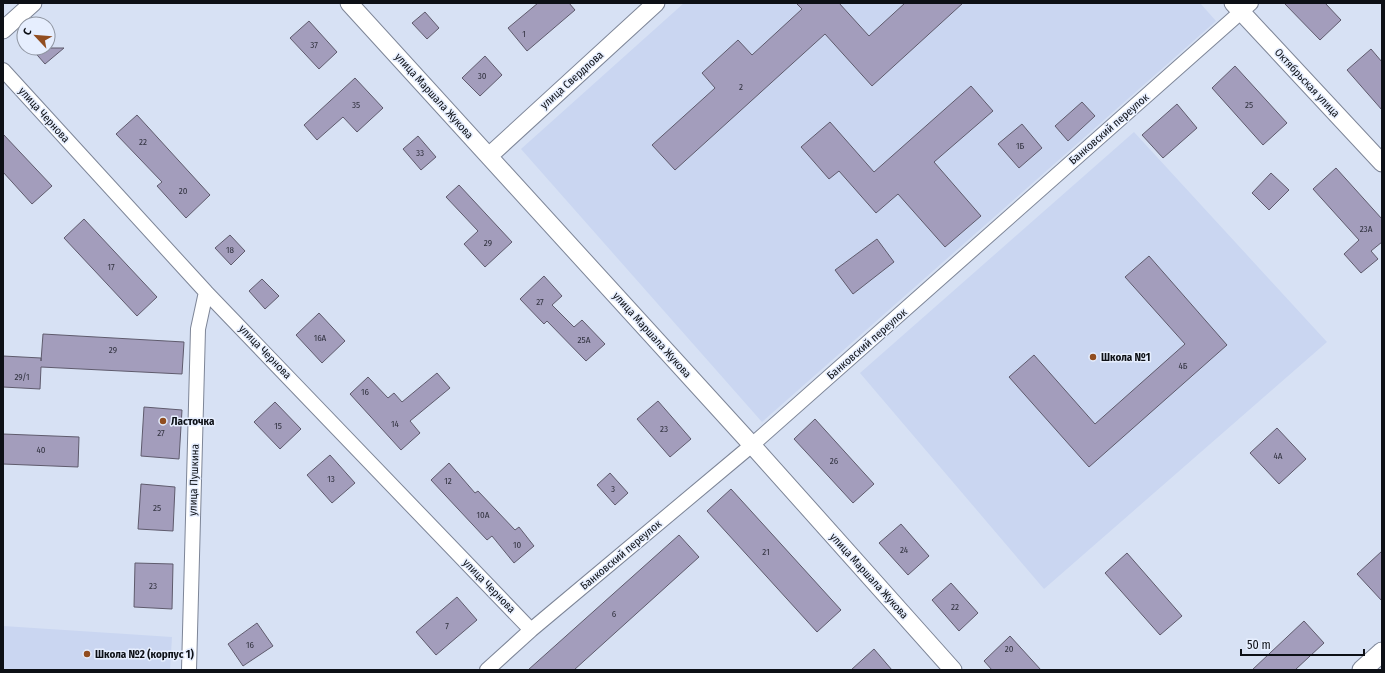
<svg xmlns="http://www.w3.org/2000/svg" width="1385" height="673" viewBox="0 0 1385 673" font-family="'Fira Sans Condensed',sans-serif">
<style>
.built{fill:#cad6f1}
.building{fill:#a39dbc;stroke:#5f5b6d}
.lines{fill:none;stroke-linecap:round;stroke-linejoin:round}
.minor-casing{stroke:#7d8597;stroke-width:16}
.tertiary-casing{stroke:#7d8597;stroke-width:19}
.secondary-casing{stroke:#7d8597;stroke-width:21}
.minor{stroke:#fff;stroke-width:14}
.tertiary{stroke:#fff;stroke-width:17}
.secondary{stroke:#fff;stroke-width:19}
.poi-dot{fill:#914d20;stroke:#e6eefe;stroke-width:1.5}
.labels{text-anchor:middle;dominant-baseline:central;stroke-width:3;stroke-linejoin:round;paint-order:stroke}
.number-label{font-size:9px;fill:#323340}
.street-label{font-size:11px;fill:#0d1016;stroke:#e6eefe}
.poi-label{font-size:11px;font-weight:bold;fill:#0d1016;stroke:#e6eefe;text-anchor:start}
</style>
<rect width="100%" height="100%" fill="#d7e1f4"/>
<!-- built -->
<path class="built" d="M684,3H1200L1216,21L762,422L521,149Z
M1134,132L1327,342L1044,589L860,373Z
M3,626L172,637L170,670H3Z"/>
<!-- building -->
<path class="building" d="M538,3H569L575,10L527,51L508,28Z
M796,3H839L869,36L905,3H963L872,86L825,34L675,170L652,145L715,88L702,73L738,40L752,55L802,9Z
M1284,3H1325L1341,20L1320,40Z
M425,12L439,28L427,39L412,23Z
M309,21L337,52L319,69L290,38Z
M31,48H64L45,64Z
M1371,49L1382,62V110L1347,70Z
M485,56L502,75L480,96L462,78Z
M1235,66L1287,123L1263,145L1212,88Z
M355,78L383,108L357,132L343,117L317,140L304,125Z
M971,86L993,111L934,162L981,216L945,247L898,194L876,213L839,171L829,179L801,147L830,122L874,172Z
M1082,102L1095,116L1068,141L1055,126Z
M1177,104L1197,128L1163,158L1142,135Z
M137,115L210,195L186,218L157,186L162,182L116,134Z
M1022,124L1042,148L1019,168L998,144Z
M3,134L52,186L32,204L3,172Z
M418,136L436,157L421,170L403,149Z
M1336,168L1382,219V242L1371,251L1378,259L1361,273L1344,254L1359,240L1313,189Z
M1271,173L1289,190L1269,210L1252,193Z
M459,185L512,242L485,267L464,244L478,231L446,197Z
M84,219L157,297L137,316L64,238Z
M230,235L245,251L231,265L215,248Z
M877,239L894,262L853,294L835,270Z
M1149,256L1227,345L1089,467L1009,377L1034,355L1095,424L1185,344L1125,277Z
M544,276L562,296L552,305L574,327L582,320L605,344L586,361L547,321L544,324L520,299Z
M262,279L279,296L265,309L249,291Z
M319,313L345,341L322,363L296,335Z
M43,334L184,342L182,374L41,367L40,389L3,387V356L41,358V361Z
M437,373L450,388L410,421L420,433L401,450L350,394L368,377L388,398L394,393L402,402Z
M658,401L691,439L670,457L637,419Z
M275,402L301,429L280,449L254,422Z
M144,407L182,410L179,459L141,456Z
M815,419L874,484L853,503L794,439Z
M1277,428L1306,459L1279,484L1250,453Z
M3,434L79,437L78,467L3,464Z
M330,455L355,483L332,503L307,475Z
M449,463L475,493L478,491L515,530L519,527L534,546L514,563L492,536L487,540L431,480Z
M610,473L628,493L615,505L597,485Z
M141,484L175,487L173,531L138,529Z
M731,489L841,610L817,632L707,511Z
M901,524L929,556L908,575L879,543Z
M679,535L699,557L574,670H528Z
M1382,551V601L1357,574Z
M1127,553L1182,616L1160,635L1105,573Z
M135,563L173,564L172,609L134,607Z
M951,583L978,613L959,631L932,600Z
M457,597L477,620L436,655L416,632Z
M1304,621L1324,643L1295,670H1252Z
M257,623L273,646L243,666L228,644Z
M1010,636L1041,670H992L984,661Z
M874,649L892,670H851Z"/>
<g class="lines">
<defs>
<path id="minor" d="M3,70L206,292L531,630
M189,670L198,329L206,292
M487,670L531,630L752,445L1251,3"/>
<path id="tertiary" d="M349,3L752,445L953,670
M1233,3L1382,163
M3,30L33,3
M489,156L656,3"/>
<path id="secondary" d="M1362,670L1382,652"/>
</defs>
<!-- minor casing -->
<use href="#minor" class="minor-casing"/>
<!-- tertiary casing -->
<use href="#tertiary" class="tertiary-casing"/>
<!-- secondary casing -->
<use href="#secondary" class="secondary-casing"/>
<!-- minor -->
<use href="#minor" class="minor"/>
<!-- tertiary -->
<use href="#tertiary" class="tertiary"/>
<!-- secondary -->
<use href="#secondary" class="secondary"/>
</g>
<!-- markers -->
<g class="poi-dot">
<circle cx="1093" cy="357" r="4"/>
<circle cx="163" cy="421" r="4"/>
<circle cx="87" cy="654" r="4"/>
</g>
<g class="labels">
<!-- number labels -->
<g class="number-label">
<text x="524" y="34">1</text>
<text x="314" y="45">37</text>
<text x="482" y="76">30</text>
<text x="741" y="87">2</text>
<text x="356" y="105">35</text>
<text x="1249" y="105">25</text>
<text x="143" y="142">22</text>
<text x="1020" y="146">1Б</text>
<text x="420" y="153">33</text>
<text x="183" y="191">20</text>
<text x="1366" y="229">23А</text>
<text x="488" y="243">29</text>
<text x="230" y="250">18</text>
<text x="111" y="267">17</text>
<text x="540" y="302">27</text>
<text x="320" y="338">16А</text>
<text x="584" y="340">25А</text>
<text x="113" y="350">29</text>
<text x="1183" y="366">4Б</text>
<text x="22" y="377">29/1</text>
<text x="365" y="392">16</text>
<text x="395" y="424">14</text>
<text x="278" y="426">15</text>
<text x="664" y="429">23</text>
<text x="161" y="433">27</text>
<text x="41" y="450">40</text>
<text x="1278" y="456">4А</text>
<text x="834" y="461">26</text>
<text x="331" y="479">13</text>
<text x="448" y="481">12</text>
<text x="613" y="489">3</text>
<text x="157" y="508">25</text>
<text x="483" y="515">10А</text>
<text x="517" y="545">10</text>
<text x="904" y="550">24</text>
<text x="766" y="552">21</text>
<text x="153" y="586">23</text>
<text x="955" y="607">22</text>
<text x="614" y="614">6</text>
<text x="447" y="626">7</text>
<text x="250" y="645">16</text>
<text x="1009" y="649">20</text>
</g>
<!-- street labels -->
<g class="street-label">
<text transform="translate(572 80) rotate(-42)">улица Свердлова</text>
<text transform="translate(1307 83) rotate(47)">Октябрьская улица</text>
<text transform="translate(434 96) rotate(48)">улица Маршала Жукова</text>
<text transform="translate(44 115) rotate(48)">улица Чернова</text>
<text transform="translate(1109 129) rotate(-41)">Банковский переулок</text>
<text transform="translate(652 335) rotate(48)">улица Маршала Жукова</text>
<text transform="translate(867 344) rotate(-41)">Банковский переулок</text>
<text transform="translate(265 352) rotate(46)">улица Чернова</text>
<text transform="translate(194 480) rotate(-88)">улица Пушкина</text>
<text transform="translate(621 555) rotate(-40)">Банковский переулок</text>
<text transform="translate(869 576) rotate(48)">улица Маршала Жукова</text>
<text transform="translate(489 586) rotate(46)">улица Чернова</text>
</g>
<!-- poi labels -->
<g class="poi-label">
<text x="1101" y="357">Школа №1</text>
<text x="171" y="421">Ласточка</text>
<text x="95" y="654">Школа №2 (корпус 1)</text>
</g>
</g>
<!-- border -->
<rect width="1385" height="673" fill="none" stroke="#0d1016" stroke-width="8"/>
<!-- north arrow -->
<g transform="translate(36 36) rotate(296)"><circle r="19" fill="#e6eefe" stroke="#8f95a1"/>
<path d="M0-3L7 15L0 10L-7 15Z" fill="#914d20"/>
<text y="-6" font-size="11" font-weight="bold" text-anchor="middle" fill="#0d1016">С</text>
</g>
<!-- scale -->
<path d="M1241 649v6h123v-6" fill="none" stroke="#0d1016" stroke-width="2"/>
<text x="1247" y="649" font-size="12" fill="#0d1016" stroke="#e6eefe" stroke-width="3" paint-order="stroke">50 m</text>
</svg>
